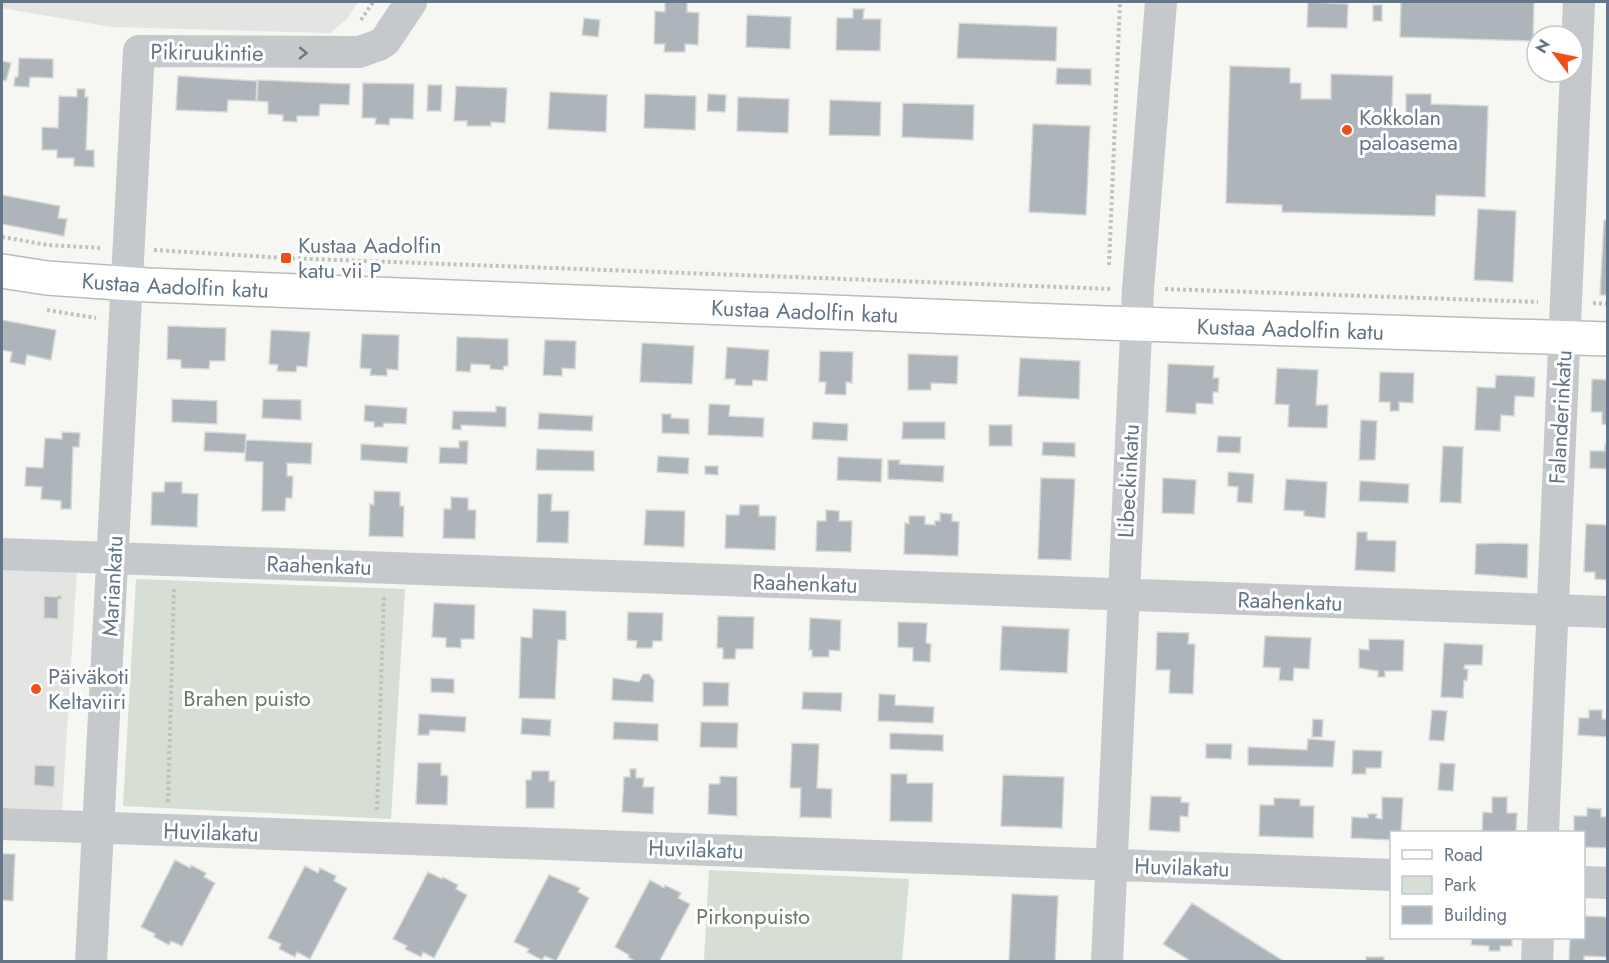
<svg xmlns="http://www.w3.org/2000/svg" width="1609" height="963" viewBox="0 0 1609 963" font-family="Jost,sans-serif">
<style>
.built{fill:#e4e5e3}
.green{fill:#d7ded3}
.building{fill:#adb5bb;stroke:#d7d7d5;stroke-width:1.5}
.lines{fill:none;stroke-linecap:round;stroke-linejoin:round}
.major-casing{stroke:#b8bcc0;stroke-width:36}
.path{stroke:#bfc1c3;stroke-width:4;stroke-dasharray:3 3;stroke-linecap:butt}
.minor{stroke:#c5c9cc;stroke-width:32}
.major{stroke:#fff;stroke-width:33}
.oneway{stroke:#68798a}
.poi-dot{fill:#f05018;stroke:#fff;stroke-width:2}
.labels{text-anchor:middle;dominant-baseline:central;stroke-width:6;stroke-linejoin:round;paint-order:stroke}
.street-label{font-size:22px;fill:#637586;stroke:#fff}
.poi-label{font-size:22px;fill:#637586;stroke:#fff;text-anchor:start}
.park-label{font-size:22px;fill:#677c62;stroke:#fff}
</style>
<rect width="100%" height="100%" fill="#f6f6f2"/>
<!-- built -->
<path class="built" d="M2,2H358L347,19L330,33L111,27L2,8Z
M2,569H77L62,810L2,808Z"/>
<!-- green -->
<path class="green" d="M136,579L405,589L391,819L123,806Z
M709,870L909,879L902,961H704Z"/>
<!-- building -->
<path class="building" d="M665,2H687V12L699,13L698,45L685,44V52H664L665,44H654L655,11L665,12Z
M1308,2L1348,4L1347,28L1307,27Z
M1401,2H1534L1533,41L1400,37Z
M1373,5H1382V21H1373Z
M853,9H864L863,19H881L880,51L836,50L837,18H853Z
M747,15L791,17L790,49L746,47Z
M584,18L600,20L598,37L582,35Z
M959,23L1057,27L1056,61L957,58Z
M19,58L53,59V78L30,77L29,87L14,86L15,77H18Z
M2,61L11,63L6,81L2,80Z
M1230,66L1290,68V83H1301V99H1331V74L1393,76L1392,114L1406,115V94H1431V104L1488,106L1485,197L1436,195L1435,216L1282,212V205L1226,203Z
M1057,68L1091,69V85L1056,84Z
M178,76L257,81L256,101L228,100L227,112L176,110Z
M258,80L350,84L349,105L320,104L319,116H297V122L283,121V115L268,114V102L257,101Z
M363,83L414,84L413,119L390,118L389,125L375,124L376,118H362Z
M428,85H442L441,111H427Z
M456,86L507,88L505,123L491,122V126H467V121H454Z
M77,89H85V97H88L86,150H94V167L74,166V158H57V150H42V127L58,128L59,96L77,97Z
M550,92L607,95L606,132L548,129Z
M645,94L696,96L695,130L644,128Z
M708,94L726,95L725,112L707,111Z
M738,97L789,99L788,133L737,131Z
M830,100L881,102L880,136L829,135Z
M903,103L974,105L973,140L902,137Z
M1033,124L1090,126L1086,215L1029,212Z
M2,195L60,206L58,218L67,219L64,236L2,224Z
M1478,209L1516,211L1513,282L1474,280Z
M1604,220L1608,221V295H1600Z
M2,320L56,330L51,360L27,355L25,365L10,362L12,352L2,350Z
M168,326L226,328L225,361H210L209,369L181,368V360L167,359Z
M271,330L310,332L307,367L297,366L296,372L277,371L278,365L269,364Z
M362,334L399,335L398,370L387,369V376L370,375L371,369L360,368Z
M457,337L508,339V366H504L503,370L490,369V365L471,364L470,372L456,371Z
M545,340L576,341L575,369L562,368V376L543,375Z
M642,343L694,346L692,384L640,382Z
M727,347L769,350L767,381L753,380L752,386L735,385V379H725Z
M820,351L853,352L852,383L846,382V395L825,394L826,382H819Z
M908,354L958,356L957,384L931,383V390H908Z
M1020,358L1080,361L1079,399L1018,396Z
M1168,364L1214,366L1213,378H1219L1218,392H1213V404L1196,403V414L1166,412Z
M1277,368L1318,370L1316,405H1328L1327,428L1288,427L1289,405L1275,404Z
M1380,372L1414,373L1413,403L1399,402V411H1390V402H1379Z
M1496,375L1535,377L1534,397L1515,396L1514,416L1501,415L1500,431L1475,430L1477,387L1495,388Z
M1592,379L1608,380V425L1602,424V412H1591Z
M172,399L217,401V424L172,422Z
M263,399L301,400V420L262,418Z
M709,404L730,405L729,416L764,418L763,437L708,435Z
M365,405L407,408L406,424L384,423L383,427H374V422L364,421Z
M496,406L506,407V427L461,425V430L452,429L453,411L496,412Z
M539,413L593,416L592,431L538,429Z
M662,414H671V418L689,419V434L662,433Z
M1361,420L1377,421L1375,460H1359Z
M813,422L848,424L847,441L812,439Z
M903,422H945V439H902Z
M989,425H1012V446H989Z
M62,432L80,433L79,447H73L71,509H61V501L41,499L42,487L25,486L26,467L43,468L45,438L62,439Z
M205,432L246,434L245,453L204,451Z
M1218,436L1241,437L1240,453L1217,452Z
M246,440L312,443L311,464L287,463V476H293L292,498H286L285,511H262L263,462L245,461Z
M459,441H468L467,464L439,463L440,447L459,448Z
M1043,442L1075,443V457L1042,455Z
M361,444L408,447L407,463L361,460Z
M1605,444H1608V469L1590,468V451H1605Z
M1443,446L1463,447L1461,503L1440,502Z
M537,449L594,451V471L536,470Z
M658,456L689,458L688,474L657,472Z
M838,457L882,459L881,482L837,480Z
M888,460H900L899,464L944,466L943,482L888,479Z
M705,466H718V475L705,474Z
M1228,472L1254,474L1252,503L1237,502L1238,487L1228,486Z
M1041,478L1075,479L1071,560L1038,559Z
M1163,478L1196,480L1194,514L1162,513Z
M1286,479L1327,482L1325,518L1304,516V511L1284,510Z
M1360,481L1409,484L1408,503L1359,501Z
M165,482H182V493L198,494L197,527L151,525L152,492H164Z
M374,491L400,492V506H404L403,537L369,536L370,504L374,505Z
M538,494H552L551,511H569L568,543L537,542Z
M451,497L468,498V510H476L475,539L443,538L444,509H451Z
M740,505H759V516H776L775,550L725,548L726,515H739Z
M646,510L685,511L684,547L644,545Z
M826,510L839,511V521H852L851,552L816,551L817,521H826Z
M940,513L952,514V521L959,522L958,556L904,554L905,523L909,524V516H925V524L935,525V521H940Z
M1586,524L1608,525V580L1595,579V572H1584Z
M1357,532H1367V540L1396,541L1395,572L1355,570Z
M1498,543L1528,544L1527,578L1475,574L1476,544Z
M60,595L62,598L58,600V619L44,618V596L56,597Z
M434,603L475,605L474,639H461V648L446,647V638L432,637Z
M533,609L566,611V640H558L555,699L519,698L521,637L532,638Z
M628,612L663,613L662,641H653L652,648H636L637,641L627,640Z
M718,616L754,617L753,649H736L735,659H723V648H717Z
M810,618L841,620L840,651L829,650V657H812V650H809Z
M898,622L927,623L926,643L931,644L930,662L913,661V648L898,647Z
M1002,626L1069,629L1067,673L1000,670Z
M1157,632L1189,633L1188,644H1195L1193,694L1169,693L1170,670H1156Z
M1265,636L1311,638L1309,669L1294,668L1293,681L1279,680L1280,668L1263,667Z
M1369,639L1404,640L1403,671H1385V677H1378V671L1359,668V649L1369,650Z
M1444,643L1483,645L1482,665H1465L1464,669H1468L1467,681L1464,680L1463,698L1441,697Z
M643,674H649L654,680L653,702L612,700L613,678L639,682Z
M431,678L454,679V693L431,692Z
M703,682L729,683L728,706H703Z
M803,692L842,693L841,711L802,709Z
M879,694L895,695V705L934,707L933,723L878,721Z
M1432,710L1447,711L1444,741L1429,740Z
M1589,710H1602V719H1608V737L1578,735L1579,718H1589Z
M419,714L466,717L465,732L430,730L429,735H418Z
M522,718L551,720L550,736L521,734Z
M1313,719L1323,720L1322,737H1312Z
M614,722L658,724V741L613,739Z
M701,722L738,723L737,748L700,747Z
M890,733L943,735V751L890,749Z
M1308,739L1335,741L1333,767L1248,765V747L1307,750Z
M792,743L819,744L817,788L832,789L831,818L800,817L801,788H790Z
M1206,744H1232L1231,759L1206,758Z
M1353,750L1382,751L1381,768H1366V774H1352Z
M418,763H441V775L448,776L447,805L416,804Z
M1440,763L1455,764L1453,791L1438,790Z
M35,765L55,766L54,787L34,785Z
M630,769H636V778H644L643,787H654L653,814L622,812L624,777H630Z
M532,771H549V781H555L554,808H526V780H531Z
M891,774H907V783H933L932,822L890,821Z
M1003,775L1064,777L1062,828L1001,826Z
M720,776L737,777V816L708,814L709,784H720Z
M1151,796L1181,797V802L1189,803L1188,817L1180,816V832L1149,830Z
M1382,797L1403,798L1401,832H1392V840L1351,838L1352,817L1368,818V814H1377L1376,818L1382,819Z
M1492,797H1507V813H1517L1516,832H1482L1483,812L1492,813Z
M1274,798L1300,799V806H1314L1313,838L1259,836L1260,805H1274Z
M1587,808L1601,809V817H1608V848L1584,847V832H1574V816H1587Z
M2,854H15L13,901L2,900Z
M175,860L190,868L191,865L206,873L204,877L215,883L182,946L171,941L169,945L154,937L155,934L141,927Z
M305,866L318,873L320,868L336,876L334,881L347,888L310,959L297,952L295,957L279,949L281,944L268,938Z
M428,872L442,879L443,877L458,885L456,889L467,895L434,958L423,952L421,957L405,949L407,946L393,939Z
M549,875L580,888L578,892L589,898L556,961L545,956L542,960L527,952L529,949L514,942Z
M650,880L664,888L665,885L681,893L678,898L690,904L659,962H636L628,957L629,955L615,947Z
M1012,894L1058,896L1055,962H1009Z
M1192,903L1285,962H1192L1163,944Z
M1584,916L1608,917V957L1584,956V962H1569L1570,938H1584Z
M1472,938H1512V946H1500V951H1489V946L1471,945Z
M1366,957H1384V962H1366Z"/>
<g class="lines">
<defs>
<g id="major">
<path id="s1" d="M2,271L47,278L148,285L1106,323L1608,339"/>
</g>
</defs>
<!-- major casing -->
<use href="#major" class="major-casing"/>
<!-- path -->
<path class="path" d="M361,20L373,2
M2,237L48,245L102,248
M154,250L286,258L1112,289
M1109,265L1120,2
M1165,289L1538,302
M1593,303L1608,304
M47,310L96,318
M168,802L174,588
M377,810L384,595"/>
<!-- minor -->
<path class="minor" d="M2,554L1608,612
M2,824L1392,875
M1543,832L1579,2
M1584,882L1608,883
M91,962L139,51L359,52L379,45L385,41L411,2
M1107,962L1138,289L1161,2
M1537,962L1538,938"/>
<!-- major -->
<use href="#major" class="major"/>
</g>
<!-- one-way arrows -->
<defs><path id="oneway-chevron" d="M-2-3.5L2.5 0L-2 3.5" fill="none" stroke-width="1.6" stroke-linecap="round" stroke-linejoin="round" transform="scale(1.5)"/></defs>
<use class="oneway" href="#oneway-chevron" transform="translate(303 53) rotate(1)"/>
<!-- markers -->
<g class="poi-dot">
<circle cx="1347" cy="130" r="6"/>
<rect x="280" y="252" width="12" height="12" rx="3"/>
<circle cx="36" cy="689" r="6"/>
</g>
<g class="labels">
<!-- street labels -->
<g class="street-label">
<text transform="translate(207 52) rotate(1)">Pikiruukintie</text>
<text stroke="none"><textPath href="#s1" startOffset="174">Kustaa Aadolfin katu</textPath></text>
<text stroke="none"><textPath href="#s1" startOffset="804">Kustaa Aadolfin katu</textPath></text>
<text stroke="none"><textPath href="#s1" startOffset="1290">Kustaa Aadolfin katu</textPath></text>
<text transform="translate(1560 417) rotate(-87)">Falanderinkatu</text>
<text transform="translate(1128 481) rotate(-87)">Libeckinkatu</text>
<text transform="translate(319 565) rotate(2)">Raahenkatu</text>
<text transform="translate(805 583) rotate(2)">Raahenkatu</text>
<text transform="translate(112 586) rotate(-87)">Mariankatu</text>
<text transform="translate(1290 601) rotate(2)">Raahenkatu</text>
<text transform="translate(211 832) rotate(2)">Huvilakatu</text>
<text transform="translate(696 849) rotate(2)">Huvilakatu</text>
<text transform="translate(1182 867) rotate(2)">Huvilakatu</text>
</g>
<!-- poi labels -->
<g class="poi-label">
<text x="1359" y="117">Kokkolan<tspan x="1359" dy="25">paloasema</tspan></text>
<text x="298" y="245">Kustaa Aadolfin<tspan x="298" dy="25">katu vii P</tspan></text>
<text x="48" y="676">Päiväkoti<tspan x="48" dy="25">Keltaviiri</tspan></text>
</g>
<!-- park labels -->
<g class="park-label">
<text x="247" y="698">Brahen puisto</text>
<text x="753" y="916">Pirkonpuisto</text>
</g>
</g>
<!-- border -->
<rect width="1609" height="963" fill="none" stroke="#637586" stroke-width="6"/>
<!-- legend -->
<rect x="1390" y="831" width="195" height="108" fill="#ffffff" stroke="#c1c8cf" stroke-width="1.5"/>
<rect x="1402" y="850" width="30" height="9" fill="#ffffff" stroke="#c1c8cf" stroke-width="1.5"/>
<text x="1444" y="861" font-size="18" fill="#637586">Road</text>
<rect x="1402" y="876" width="30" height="18" fill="#d7ded3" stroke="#c1c8cf" stroke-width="1.5"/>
<text x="1444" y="891" font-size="18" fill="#637586">Park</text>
<rect x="1402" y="906" width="30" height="18" fill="#adb5bb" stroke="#c1c8cf" stroke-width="1.5"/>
<text x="1444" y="921" font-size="18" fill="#637586">Building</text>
<!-- north arrow -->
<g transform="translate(1555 54) rotate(302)"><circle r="28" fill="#ffffff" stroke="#c1c8cf" stroke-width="1.5"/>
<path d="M0-4.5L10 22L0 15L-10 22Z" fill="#f05018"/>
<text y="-9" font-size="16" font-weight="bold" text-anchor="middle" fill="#637586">N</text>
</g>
</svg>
